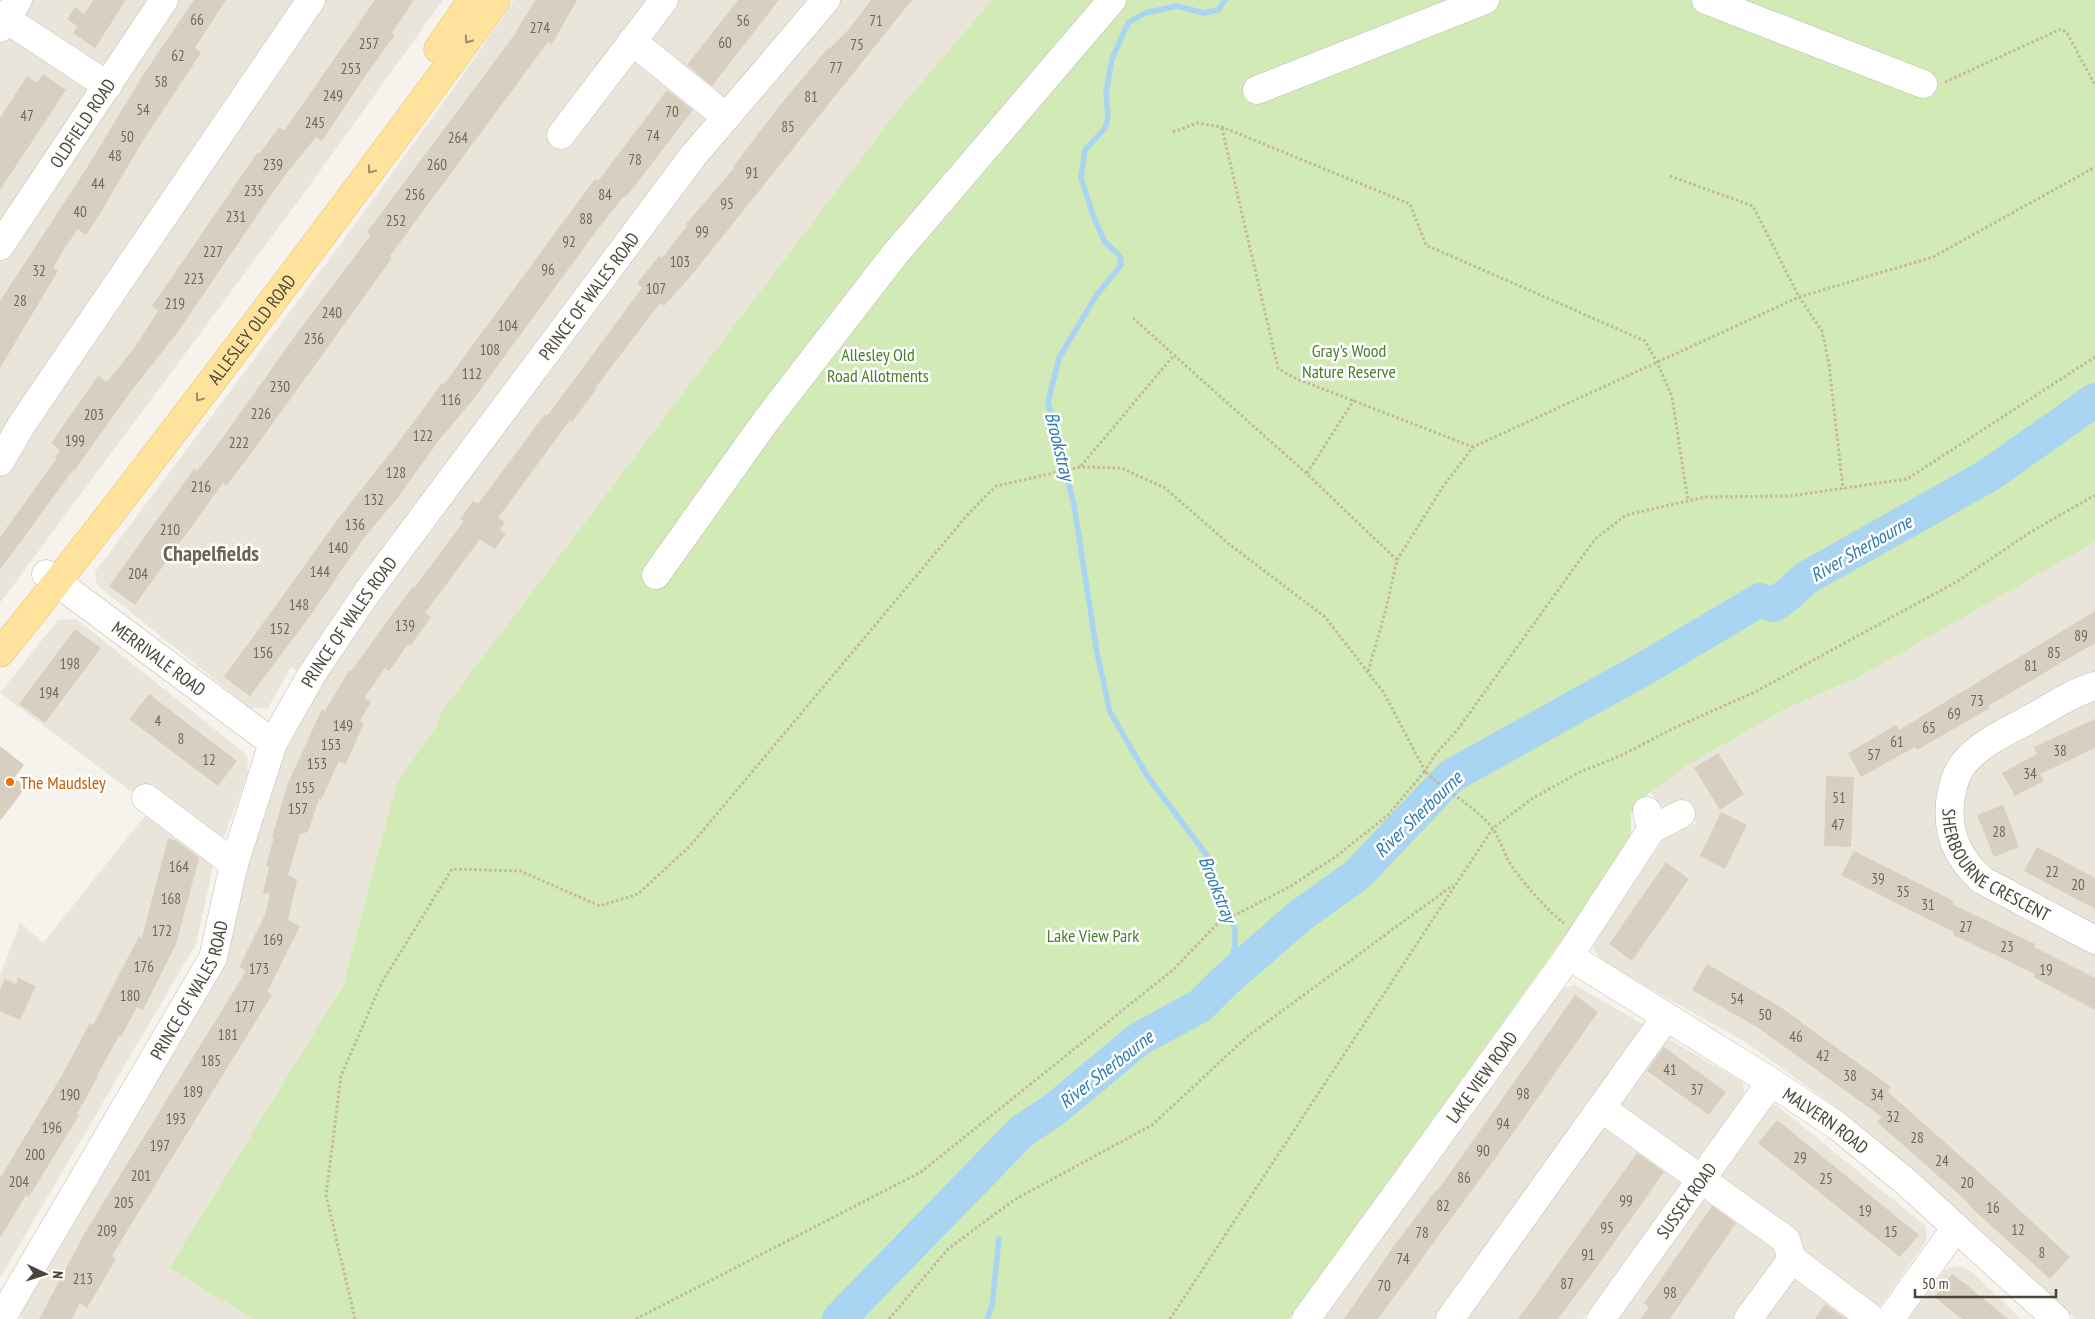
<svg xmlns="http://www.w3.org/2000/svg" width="2095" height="1319" viewBox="0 0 2095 1319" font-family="'PT Sans Narrow',sans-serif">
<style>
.residential{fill:#eae5da}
.green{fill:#d2eab5}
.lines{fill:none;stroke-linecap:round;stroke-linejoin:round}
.stream{stroke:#a9d4f2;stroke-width:5.5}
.river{stroke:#a9d4f2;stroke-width:34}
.building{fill:#d8cfc1}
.minor-casing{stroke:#c2bbae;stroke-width:29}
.major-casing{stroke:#e6c16a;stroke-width:29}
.path{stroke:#c4b79f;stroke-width:3;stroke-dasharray:2.5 2.5;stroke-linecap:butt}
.minor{stroke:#fff;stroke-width:28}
.major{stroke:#ffe39c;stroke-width:28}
.oneway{stroke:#9c8c66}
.food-dot{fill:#e8710a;stroke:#fff;stroke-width:2}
.labels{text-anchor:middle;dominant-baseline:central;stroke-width:5;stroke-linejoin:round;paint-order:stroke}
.number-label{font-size:15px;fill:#6e675b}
.street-label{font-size:18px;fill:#4b4439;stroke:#fff}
.park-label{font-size:18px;fill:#4a7f2a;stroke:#fff}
.food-label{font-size:18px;fill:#c56008;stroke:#fff;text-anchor:start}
.water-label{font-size:19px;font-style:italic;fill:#2e7ab2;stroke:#fff}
.district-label{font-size:22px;font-weight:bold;fill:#6e6250;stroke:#fff}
</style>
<rect width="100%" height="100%" fill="#f6f3ec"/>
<!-- residential -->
<path class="residential" d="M0,0H443L302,196L0,603Z
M514,0H992L897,111L441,712L436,726L396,785L343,986L169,1268L253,1319H22L20,1312L223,969L262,814L278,766L320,686L291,667L268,708H250L97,585L95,572L340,245L456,85Z
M2095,542V1319H2076L1855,1121L1747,1043L1601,961L1593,948L1600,931L1663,840L1696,823L1684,802L1674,808L1662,807L1650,792L1690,764L1787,708L1859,677Z
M76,619L247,755L248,774L214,862L196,944L0,1278V976L20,922L43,943L152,807L0,693L58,620Z
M1575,985L1743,1082L1745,1094L1583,1319H1321L1561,989Z
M1776,1105L1926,1226L1927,1240L1871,1319H1614L1762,1109Z
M1961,1266L1973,1273L2021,1319H1908L1945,1269Z"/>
<!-- green -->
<path class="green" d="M992,0H2095V542L1859,677L1787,708L1690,764L1650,792L1631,813L1630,812C1634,833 1629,840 1620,859L1289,1319H253L169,1268L343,986L396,785L436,726L441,712L897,111Z"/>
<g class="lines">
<!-- stream -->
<path class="stream" d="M1225,0L1218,10L1204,13L1177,6L1145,13L1128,23L1112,59L1106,93L1108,117L1105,128L1085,150L1081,178L1094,218L1105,242L1120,256L1121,265L1096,296L1059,358L1048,402L1074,505L1097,653L1110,712L1148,777L1206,854L1235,929V945L1226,980
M987,1319L992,1306L999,1239"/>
<!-- river -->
<path class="river" d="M839,1319L1022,1131L1055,1109L1139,1039L1200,1006L1226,980L1301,915L1357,875L1451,776L1647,667L1760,600L1773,605C1786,598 1795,588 1806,578L1989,475L2095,400"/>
</g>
<!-- building -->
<path class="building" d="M93,0H126L95,48L73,33L77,26L67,19L75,7L84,14Z
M194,0H226L195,48L201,53L144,139L99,215L86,235L78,229L64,249L53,268L58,271L0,368V301L88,166L141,78Z
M375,0H414L392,33L395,35L368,72L322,141L316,137L282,179L177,333L132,390L74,471L73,470L0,570V537L57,458L55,457L60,450L51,443L98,376L107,382L135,347L158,311L152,306L253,159L258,152L260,153L279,127L284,131Z
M535,0H577L552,44L548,42L519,81L415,222L390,256L392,258L250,455L226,486L223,483L135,605L109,586L194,469L197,471L221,440L306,321L371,235L367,232L515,34Z
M738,0H779L712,86L687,65Z
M871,0H912L690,277L664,306L660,303L596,387L597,388L572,422L570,420L498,518L505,522L500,530L506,534L495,549L480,539L425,613L431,617L410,646L408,644L389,671L385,668L364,698L371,702L360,721L364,723L346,764L339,761L321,800L319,799L308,832L300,834L288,875L297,880L288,920L300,926L267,992L272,995L127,1231L112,1256L116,1259L87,1308L80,1303L72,1319H39L87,1229L246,971L239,967L265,915L270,894L263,893L269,867L266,866L274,837H272L288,783L322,709L325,711L349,670L351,671L413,586L415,587L464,521L460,519L473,501L478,504L545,414L547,416L642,288L637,283L659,256L662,258L687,226L685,225L734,168L733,167L780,105L828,48L829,49L849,29Z
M43,74L66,90L0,190V118L27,76L37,83Z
M667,90L693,110L634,187L625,197L624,196L594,234L472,401L440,439L396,500L363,539L313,612L250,696L224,677L338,519L398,443L442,383L444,384L455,369L569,214L595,179L598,181L608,168Z
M2095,611V643L1988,706L1990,708L1917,750L1915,747L1861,777L1848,753L1896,725L1899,730Z
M75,629L101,648L45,723L19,704Z
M149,694L237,761L218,786L129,719Z
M2095,719V748L2040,774L2044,781L2015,796L2002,773L2037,754L2034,747Z
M0,746L24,765L14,778L26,787L0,821Z
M1718,753L1744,794L1720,810L1694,768Z
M1826,776L1854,777L1851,847L1824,846Z
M2003,805L2019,847L1994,857L1977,815Z
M1721,812L1747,825L1725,869L1700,856Z
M168,838L177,841L199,858L176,944L143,1010L137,1007L121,1037L119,1036L97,1075L98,1076L77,1114L79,1115L29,1197L26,1195L0,1238V1178L61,1077L90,1023L93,1025L139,936L142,938Z
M2037,847L2095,878V909L2024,871Z
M1854,851L1954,901L1952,904L2035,944L2034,947L2095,978V1010L2033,977L2035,974L1953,935L1954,932L1841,875Z
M1666,862L1689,879L1632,961L1609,944Z
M1707,964L1779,1006L1891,1087L1888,1092L1983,1176L2070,1257L2050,1279L1977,1213L1963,1198L1877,1122L1882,1117L1757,1027L1692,990Z
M18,978L36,986L20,1020L0,1011V989L5,979L16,984Z
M1575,995L1598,1012L1509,1139L1378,1319H1344L1393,1247L1436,1190L1437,1191L1486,1122Z
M1664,1047L1726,1092L1709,1115L1647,1071Z
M1777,1120L1919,1235L1900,1257L1758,1143Z
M1637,1153L1664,1172L1593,1272L1558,1319H1518Z
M1712,1206L1736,1223L1670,1319H1641L1649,1307L1644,1303Z
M1952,1274L1967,1285L2008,1319H1962L1934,1297Z
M1825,1304L1846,1319H1815Z"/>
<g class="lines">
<defs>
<g id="minor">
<path d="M1706,0L1923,84"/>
<path d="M0,15L108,86"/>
<path d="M0,28L18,0"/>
<path d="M632,41L726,117"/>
<path d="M1257,90L1485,0"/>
<path d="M561,135L664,0"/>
<path id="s1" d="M0,246L164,0"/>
<path d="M0,462L22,424L311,0"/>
<path id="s2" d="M46,574L273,743"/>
<path d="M656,575L765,422L895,254L1112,0"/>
<path id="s3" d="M2095,686C2072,693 2051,707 2030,719C2007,731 1981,743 1964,763C1957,771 1954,782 1952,791C1944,827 1955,856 1982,880L2095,940"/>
<path d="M146,798L234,864"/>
<path d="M1647,811L1651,830L1681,814"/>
<path id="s4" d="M1569,956L1771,1082L1836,1125L1905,1181L2056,1319"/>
<path d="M1601,1108L1786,1240L1792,1259L1872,1319"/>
<path id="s5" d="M1,1319L213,958L234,864L273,743L312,674L368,591L693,156L826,0"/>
<path id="s6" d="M1306,1319L1569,956L1651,830"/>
<path d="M1450,1319L1666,1017"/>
<path id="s7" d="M1601,1319L1771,1082"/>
<path d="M1748,1319L1792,1259"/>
<path d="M1890,1319L1955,1229"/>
</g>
<g id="major">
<path d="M438,49L472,0"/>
<path id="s8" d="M0,653C91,541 178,426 265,311C343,208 421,105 496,0"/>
</g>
</defs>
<!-- minor casing -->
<use href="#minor" class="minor-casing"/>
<!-- major casing -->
<use href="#major" class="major-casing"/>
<!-- path -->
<path class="path" d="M1945,82L2061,29L2067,33L2095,85
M1222,128L1278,368L1292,377L1473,447
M1173,132L1197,123L1222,127L1410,204L1426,245L1645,341L1657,362L1672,397L1688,501
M1670,176L1753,206L1799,297L1822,331L1829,364L1843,489
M1133,318L1174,355
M1081,466L1174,355L1307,474L1397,560L1386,609L1368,672
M1307,473L1354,400
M1397,560L1442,488L1473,447L1799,297L1933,257L2095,167
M355,1319L326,1195L341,1076L382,982L452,869L520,871L600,906L638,894L690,846L969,513L996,486L1080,467L1121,468L1165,488L1229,544L1325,617L1384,693L1425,771L1434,756L1458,729L1595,539L1626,515L1705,497L1790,496L1907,479L2095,357
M636,1319L921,1172L1174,969L1216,925L1291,886L1338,855L1388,815L1425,771C1444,791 1477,807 1493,829C1499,838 1503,850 1508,860C1517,876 1549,913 1564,923
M889,1319L948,1249L1014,1200L1152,1125L1248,1036L1453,885
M1170,1319L1493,828L1533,798L1580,772L1620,756L1674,728L1757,691L1958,581L2029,533L2095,495"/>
<!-- minor -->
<use href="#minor" class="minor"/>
<!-- major -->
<use href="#major" class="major"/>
</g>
<!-- one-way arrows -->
<defs><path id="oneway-chevron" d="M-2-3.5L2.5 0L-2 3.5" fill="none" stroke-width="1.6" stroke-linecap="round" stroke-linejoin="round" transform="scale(1.25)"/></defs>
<g class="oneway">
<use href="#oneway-chevron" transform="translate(468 40) rotate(125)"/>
<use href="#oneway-chevron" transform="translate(371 170) rotate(127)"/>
<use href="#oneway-chevron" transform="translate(199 398) rotate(127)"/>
</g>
<!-- markers -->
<circle class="food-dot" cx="10" cy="782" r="5"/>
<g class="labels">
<!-- number labels -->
<g class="number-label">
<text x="197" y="19">66</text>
<text x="743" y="20">56</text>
<text x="876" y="20">71</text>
<text x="540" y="27">274</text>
<text x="725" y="42">60</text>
<text x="369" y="43">257</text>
<text x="857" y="44">75</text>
<text x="178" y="55">62</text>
<text x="836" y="67">77</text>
<text x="351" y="68">253</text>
<text x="161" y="81">58</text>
<text x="333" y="95">249</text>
<text x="811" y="96">81</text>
<text x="143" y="109">54</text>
<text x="672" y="111">70</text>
<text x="27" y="115">47</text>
<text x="315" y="122">245</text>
<text x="788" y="126">85</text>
<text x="653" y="135">74</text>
<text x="127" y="136">50</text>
<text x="458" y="137">264</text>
<text x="115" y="155">48</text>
<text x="635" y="159">78</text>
<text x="273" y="164">239</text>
<text x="437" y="164">260</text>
<text x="752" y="172">91</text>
<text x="98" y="183">44</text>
<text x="254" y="190">235</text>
<text x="415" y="194">256</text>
<text x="605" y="194">84</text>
<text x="727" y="203">95</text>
<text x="80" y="211">40</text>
<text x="236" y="216">231</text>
<text x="586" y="218">88</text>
<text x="396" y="220">252</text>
<text x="702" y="231">99</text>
<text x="569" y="241">92</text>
<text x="213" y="251">227</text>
<text x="680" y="261">103</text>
<text x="548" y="269">96</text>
<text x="39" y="270">32</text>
<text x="194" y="278">223</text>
<text x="656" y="288">107</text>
<text x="20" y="300">28</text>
<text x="175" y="303">219</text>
<text x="332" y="312">240</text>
<text x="508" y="325">104</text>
<text x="314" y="338">236</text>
<text x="490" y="349">108</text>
<text x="472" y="373">112</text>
<text x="280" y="386">230</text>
<text x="451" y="399">116</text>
<text x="261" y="413">226</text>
<text x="94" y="414">203</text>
<text x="423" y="435">122</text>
<text x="75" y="440">199</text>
<text x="239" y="442">222</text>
<text x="396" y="472">128</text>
<text x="201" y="486">216</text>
<text x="374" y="499">132</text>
<text x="355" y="524">136</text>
<text x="170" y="529">210</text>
<text x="338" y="547">140</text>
<text x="320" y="571">144</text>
<text x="138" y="573">204</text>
<text x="299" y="604">148</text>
<text x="405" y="625">139</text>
<text x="280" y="628">152</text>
<text x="2081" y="635">89</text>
<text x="263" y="652">156</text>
<text x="2054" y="652">85</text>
<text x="70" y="663">198</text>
<text x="2031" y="665">81</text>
<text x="49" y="692">194</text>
<text x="1977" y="700">73</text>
<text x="1954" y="713">69</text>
<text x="158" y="720">4</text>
<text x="343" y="725">149</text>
<text x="1929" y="727">65</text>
<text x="181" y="738">8</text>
<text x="1897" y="741">61</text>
<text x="331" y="744">153</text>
<text x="2060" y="750">38</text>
<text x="1874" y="754">57</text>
<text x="209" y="759">12</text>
<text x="317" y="763">153</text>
<text x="2030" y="773">34</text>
<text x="305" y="787">155</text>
<text x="1839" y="797">51</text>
<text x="298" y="808">157</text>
<text x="1838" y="824">47</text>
<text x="1999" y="831">28</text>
<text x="179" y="866">164</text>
<text x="2052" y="871">22</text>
<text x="1878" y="878">39</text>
<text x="2078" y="884">20</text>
<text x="1903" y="891">35</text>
<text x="171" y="898">168</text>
<text x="1928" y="904">31</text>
<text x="1966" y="926">27</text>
<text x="162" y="930">172</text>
<text x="273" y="939">169</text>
<text x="2007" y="946">23</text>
<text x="144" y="966">176</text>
<text x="259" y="968">173</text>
<text x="2046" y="969">19</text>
<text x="130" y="995">180</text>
<text x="1737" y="998">54</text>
<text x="245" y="1006">177</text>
<text x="1765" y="1014">50</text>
<text x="228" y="1034">181</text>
<text x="1796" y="1036">46</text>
<text x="1823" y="1055">42</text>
<text x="211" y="1060">185</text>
<text x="1670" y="1069">41</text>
<text x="1850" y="1075">38</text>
<text x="1697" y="1089">37</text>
<text x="193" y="1091">189</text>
<text x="1523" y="1093">98</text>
<text x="70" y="1094">190</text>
<text x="1877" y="1094">34</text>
<text x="1893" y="1116">32</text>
<text x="176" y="1118">193</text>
<text x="1503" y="1123">94</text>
<text x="52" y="1127">196</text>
<text x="1917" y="1137">28</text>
<text x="160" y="1145">197</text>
<text x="1483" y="1150">90</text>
<text x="35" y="1154">200</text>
<text x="1800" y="1157">29</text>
<text x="1942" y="1160">24</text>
<text x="141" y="1175">201</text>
<text x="1464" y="1177">86</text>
<text x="1826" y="1178">25</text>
<text x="19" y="1181">204</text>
<text x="1967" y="1182">20</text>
<text x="1626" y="1200">99</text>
<text x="124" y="1202">205</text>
<text x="1443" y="1205">82</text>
<text x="1993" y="1207">16</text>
<text x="1865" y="1210">19</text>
<text x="1607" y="1227">95</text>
<text x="2018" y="1229">12</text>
<text x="107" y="1230">209</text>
<text x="1891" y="1231">15</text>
<text x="1422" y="1232">78</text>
<text x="2042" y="1252">8</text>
<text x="1588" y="1254">91</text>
<text x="1403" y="1258">74</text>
<text x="83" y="1278">213</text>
<text x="1567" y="1283">87</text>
<text x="1384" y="1285">70</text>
<text x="1670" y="1292">98</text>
</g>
<!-- street labels -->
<g class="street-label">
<text stroke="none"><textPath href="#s1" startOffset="148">OLDFIELD ROAD</textPath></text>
<text stroke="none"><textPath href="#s5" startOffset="1190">PRINCE OF WALES ROAD</textPath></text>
<text stroke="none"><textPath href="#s8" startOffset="410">ALLESLEY OLD ROAD</textPath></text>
<text stroke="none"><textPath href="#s5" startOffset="785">PRINCE OF WALES ROAD</textPath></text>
<text stroke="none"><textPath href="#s2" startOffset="141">MERRIVALE ROAD</textPath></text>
<text stroke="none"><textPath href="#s3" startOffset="280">SHERBOURNE CRESCENT</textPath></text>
<text stroke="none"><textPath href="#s5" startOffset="380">PRINCE OF WALES ROAD</textPath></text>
<text stroke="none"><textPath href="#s6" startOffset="299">LAKE VIEW ROAD</textPath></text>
<text stroke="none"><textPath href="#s4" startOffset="305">MALVERN ROAD</textPath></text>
<text stroke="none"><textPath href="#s7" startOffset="146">SUSSEX ROAD</textPath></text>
</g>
<!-- park labels -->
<g class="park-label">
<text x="1349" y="350">Gray's Wood<tspan x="1349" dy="21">Nature Reserve</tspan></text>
<text x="878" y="354">Allesley Old<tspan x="878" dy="21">Road Allotments</tspan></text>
<text x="1093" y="935">Lake View Park</text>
</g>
<!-- food labels -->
<g class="food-label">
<text x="20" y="782">The Maudsley</text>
</g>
<!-- water labels -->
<g class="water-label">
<text transform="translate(1060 446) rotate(76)">Brookstray</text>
<text transform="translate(1861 548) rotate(-30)">River Sherbourne</text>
<text transform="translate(1418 814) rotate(-44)">River Sherbourne</text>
<text transform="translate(1218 889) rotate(68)">Brookstray</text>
<text transform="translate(1106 1069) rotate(-38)">River Sherbourne</text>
</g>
<!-- district labels -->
<g class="district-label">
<text x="211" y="553">Chapelfields</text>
</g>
</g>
<!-- north arrow -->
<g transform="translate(45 1274) rotate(94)" stroke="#ffffff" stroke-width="4" paint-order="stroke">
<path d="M0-4L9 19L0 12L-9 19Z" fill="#4b4439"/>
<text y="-8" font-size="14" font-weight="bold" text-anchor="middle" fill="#4b4439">N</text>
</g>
<!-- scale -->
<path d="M1915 1289v8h141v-8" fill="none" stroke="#4b4439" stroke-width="2.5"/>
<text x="1922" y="1289" font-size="15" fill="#4b4439" stroke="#ffffff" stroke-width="4" paint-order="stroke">50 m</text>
</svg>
